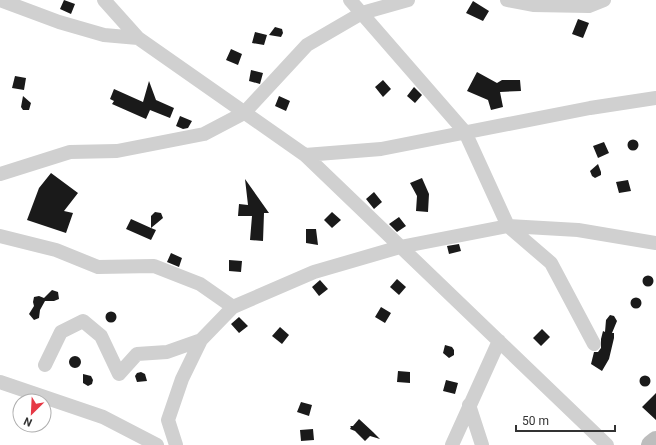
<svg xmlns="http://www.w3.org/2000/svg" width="656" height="445" viewBox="0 0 656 445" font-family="Roboto,sans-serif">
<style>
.building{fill:#1a1a1a}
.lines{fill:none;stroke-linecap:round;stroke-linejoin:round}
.street{stroke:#d0d0d0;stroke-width:14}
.secondary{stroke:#bdbdbd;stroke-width:20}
</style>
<rect width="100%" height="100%" fill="#fff"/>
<!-- building -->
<path class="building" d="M64,0L75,4L71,14L60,9Z
M473,1L489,11L483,21L466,13Z
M578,19L589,23L583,38L572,34Z
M275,27L282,29L283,33L281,37L269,35Z
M255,32L267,35L264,45L252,43Z
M231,49L242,54L238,65L226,60Z
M251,70L263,73L260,84L249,81Z
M477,72L497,83L502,80H520L521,91L500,92L503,107L491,110L488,100L467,91Z
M15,76L26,78L24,90L12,88Z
M383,80L391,89L383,97L375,87Z
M149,81L156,100L174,108L170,118L150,110L146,119L112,104L114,101L110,99L114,89L143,102Z
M414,87L422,95L415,103L407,96Z
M23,96L31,103L29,110H23L21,107Z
M279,96L290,101L286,111L275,106Z
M180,116L192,121L188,128L183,129L176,126Z
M627.5 145a5.5 5.5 0 1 1 11 0a5.5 5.5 0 1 1-11 0Z
M604,142L609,153L598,158L593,146Z
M598,164L601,172V175L595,178L592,176L590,171Z
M51,173L78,193L64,211L73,213L66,233L27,220L39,188Z
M422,178L429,194L428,212L416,211L417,196L410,183Z
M245,179L269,213H264L263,241L250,240L252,216H238L239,204L248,205Z
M628,180L631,191L619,193L616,182Z
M374,192L382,202L374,209L366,199Z
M155,212L161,213L163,218L151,228L156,230L151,240L126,229L131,219L151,228V216Z
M332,212L341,220L332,228L324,220Z
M399,217L406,226L397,232L389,224Z
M306,229H316L318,245L306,243Z
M459,244L461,251L449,254L447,246Z
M171,253L182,258L179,267L167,262Z
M229,260L242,261L241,272L229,271Z
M642.5 281a5.5 5.5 0 1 1 11 0a5.5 5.5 0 1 1-11 0Z
M397,279L406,287L399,295L390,287Z
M320,280L328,289L319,296L312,287Z
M52,290L58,292L59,299L54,301H45L40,310L39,318L34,320L29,314L34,306L33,302L34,297L39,296L44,298Z
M630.5 303a5.5 5.5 0 1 1 11 0a5.5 5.5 0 1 1-11 0Z
M381,307L391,313L385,323L375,317Z
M105.5 317a5.5 5.5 0 1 1 11 0a5.5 5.5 0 1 1-11 0Z
M610,315L614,316L617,321L612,333H614V338L609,359L602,371L591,364L594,352H598L601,348V339L603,331L605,332L606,320Z
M239,317L248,326L239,333L231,324Z
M280,327L289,335L282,344L272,336Z
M542,329L550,337L541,346L533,338Z
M445,345L452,347L454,350V355L449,358L443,353Z
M69 362a6 6 0 1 1 12 0a6 6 0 1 1-12 0Z
M398,371L410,372V383L397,382Z
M141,372L145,374L147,381L137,382L135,376L137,373Z
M83,374L91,376L93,380L92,384L88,386L83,383Z
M639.5 381a5.5 5.5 0 1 1 11 0a5.5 5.5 0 1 1-11 0Z
M446,380L458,383L455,394L443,391Z
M656,393V420L642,407Z
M301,402L312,405L309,416L297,412Z
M359,419L373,432L380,439L370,436L365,441L355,431L350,429L351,427L350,426H353Z
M313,429L314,440L301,441L300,430Z"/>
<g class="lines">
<!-- street -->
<path class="street" d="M0,0L59,22L104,35L138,38
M104,0L138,38L305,155L607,445
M350,0L465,132L508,226L551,263L594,344
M507,0L533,5L589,6L604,0
M305,155L381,149L590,108L656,98
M0,174L70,152L117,151L204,134L244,113L307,45L362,13L408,0
M0,236L56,250L98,267L154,266L200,284L233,307
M45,365L61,332L83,321L101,336L119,374L137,354L167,352L201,340
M0,382L103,417L157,445
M469,405L482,445
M176,445L168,420L182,379L201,340L233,307L314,272L400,247L508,226L578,230L656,243
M452,445L499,341"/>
<!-- secondary -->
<path class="secondary" d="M651,445L656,441"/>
</g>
<!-- north arrow -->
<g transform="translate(32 413) rotate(204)"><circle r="19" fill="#ffffff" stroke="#adadad"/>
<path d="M0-3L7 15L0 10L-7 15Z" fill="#e63946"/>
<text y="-6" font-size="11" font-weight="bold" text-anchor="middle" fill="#333333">N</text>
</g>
<!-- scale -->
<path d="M516 425v6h99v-6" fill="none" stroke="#333333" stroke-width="2"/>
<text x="522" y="425" font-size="12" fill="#333333" stroke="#ffffff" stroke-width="3" paint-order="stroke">50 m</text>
</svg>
